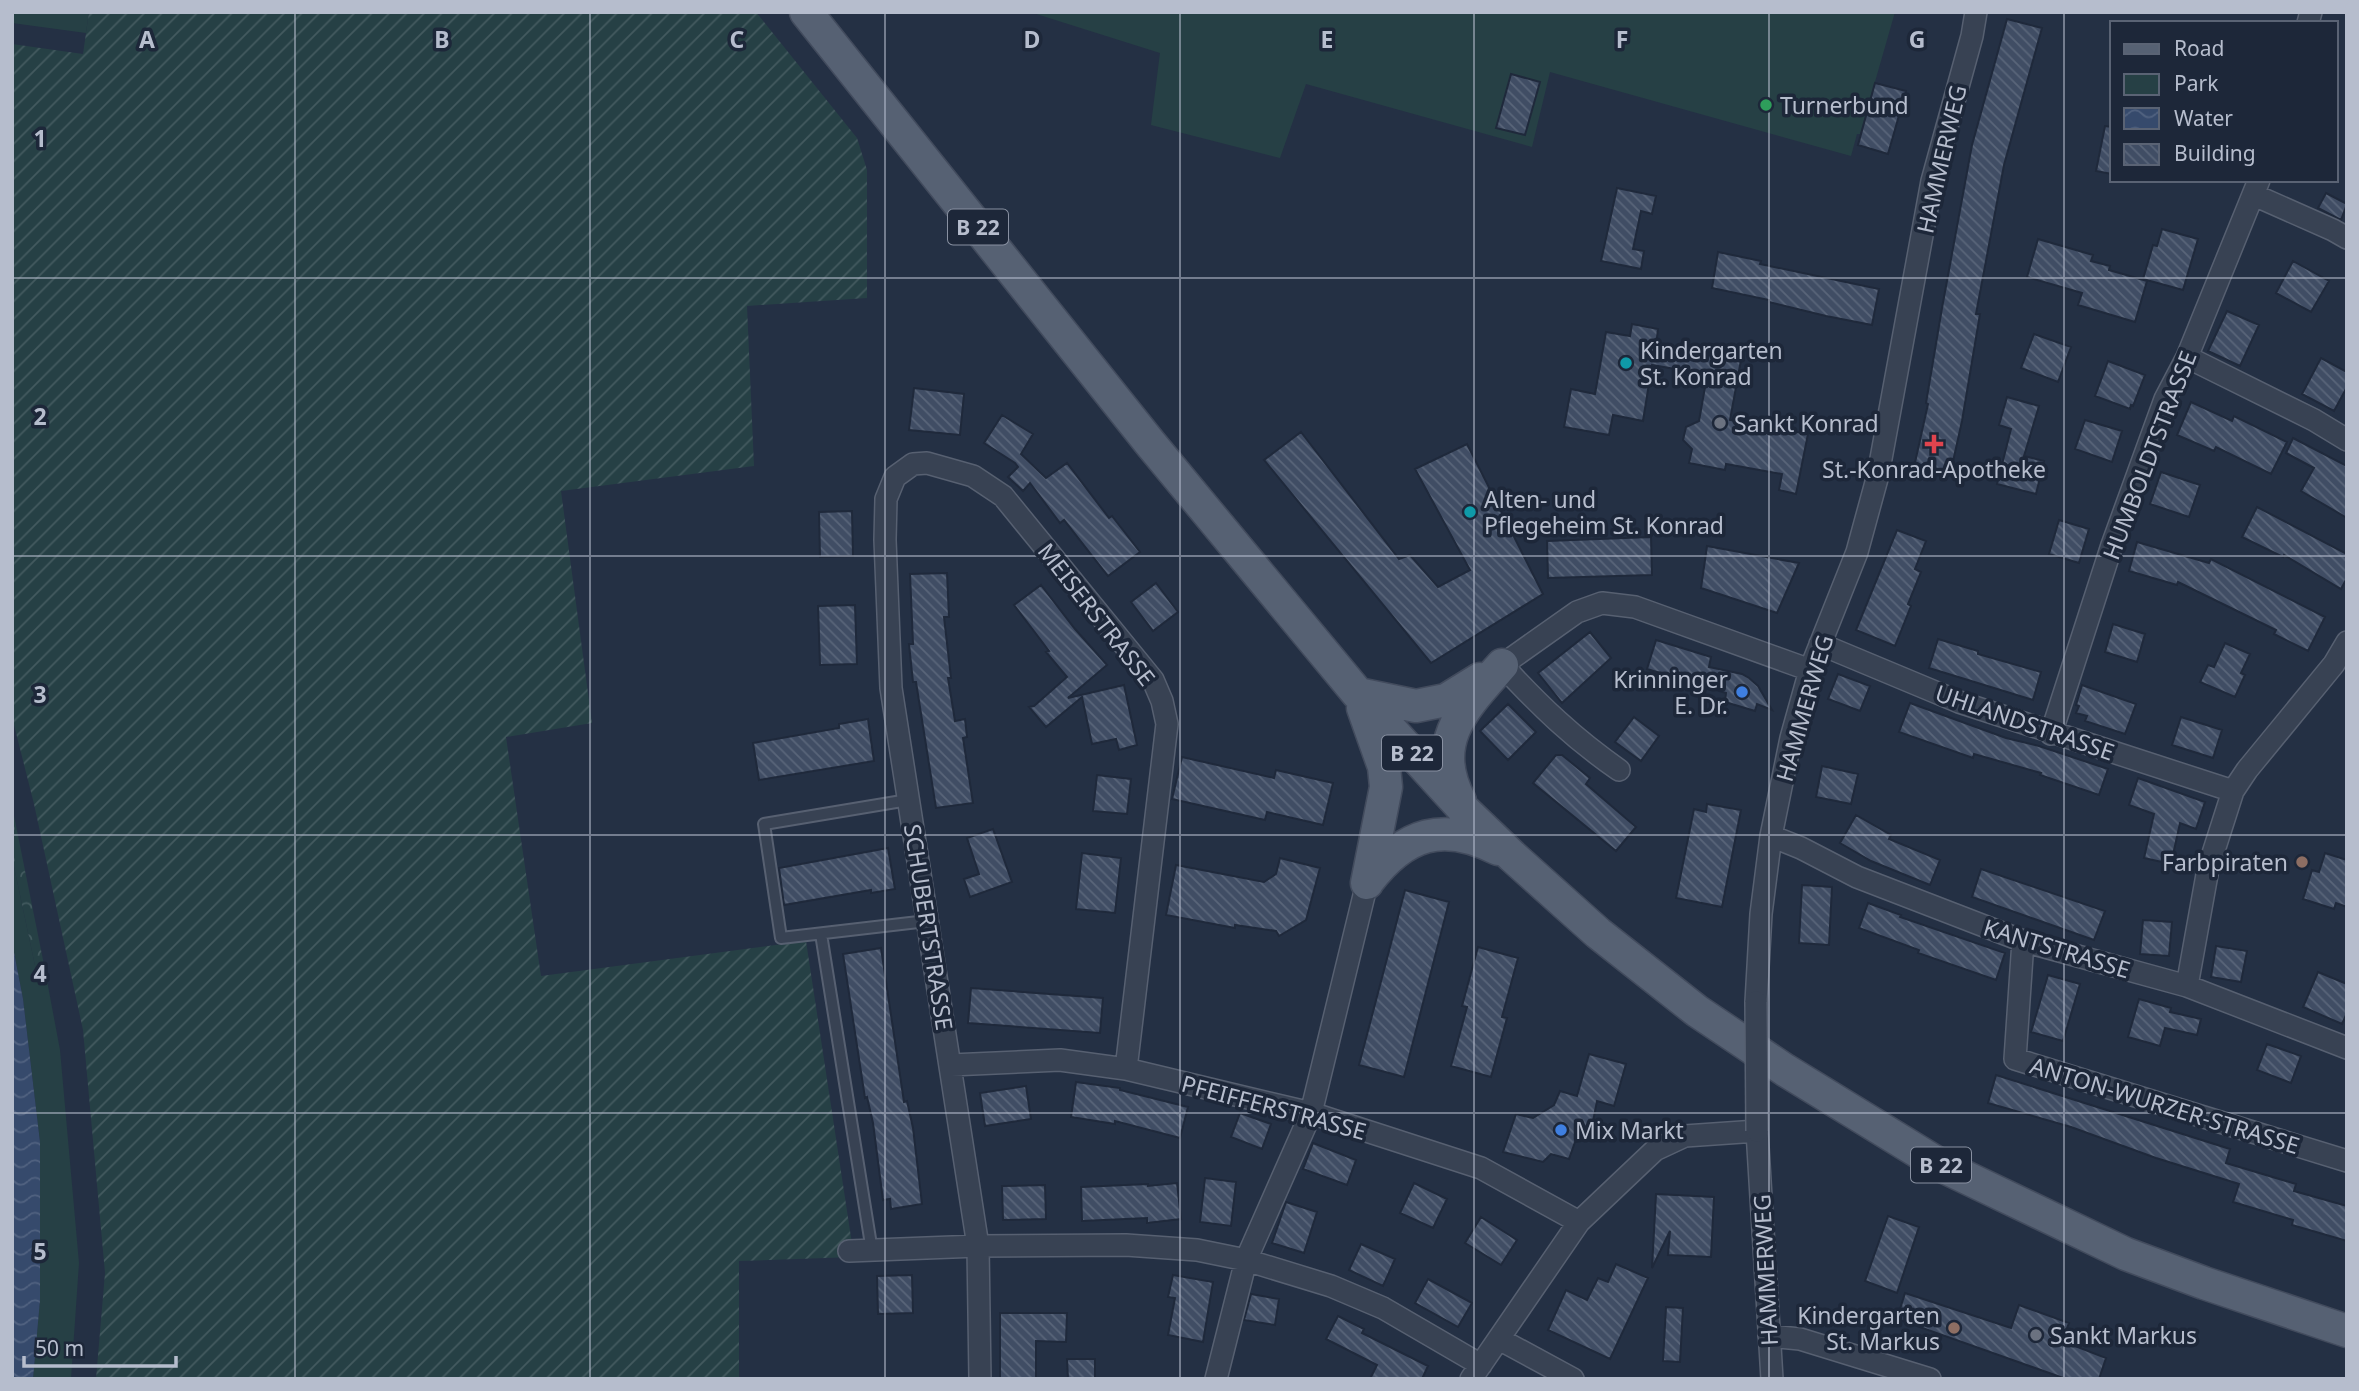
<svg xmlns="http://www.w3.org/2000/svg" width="2359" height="1391" viewBox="0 0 2359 1391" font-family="'Noto Sans',sans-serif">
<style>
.green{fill:#264045}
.forest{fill:url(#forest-crowns)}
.garden{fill:url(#garden-furrows)}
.water{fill:url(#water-waves)}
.building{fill:url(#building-back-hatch);stroke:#1f293b;stroke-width:2}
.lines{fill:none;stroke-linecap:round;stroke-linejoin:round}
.service-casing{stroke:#576071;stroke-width:14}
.minor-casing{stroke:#576071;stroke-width:24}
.primary-casing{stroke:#424b5d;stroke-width:35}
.service{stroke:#384253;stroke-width:10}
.minor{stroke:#384253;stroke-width:21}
.primary{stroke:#566173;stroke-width:32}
.minor-bridge-casing{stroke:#576071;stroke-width:24;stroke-linecap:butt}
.minor-bridge{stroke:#384253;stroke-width:21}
.grid{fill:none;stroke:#b6bdcd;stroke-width:2;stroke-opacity:0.55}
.leisure-dot{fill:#2e9e5b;stroke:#1d2739;stroke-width:2.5}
.culture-dot{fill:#0f9aa8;stroke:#1d2739;stroke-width:2.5}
.worship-dot{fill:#6b7280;stroke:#1d2739;stroke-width:2.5}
.health-dot{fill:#e0444e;stroke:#1d2739;stroke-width:2.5}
.shop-dot{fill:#3f7fe0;stroke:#1d2739;stroke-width:2.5}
.education-dot{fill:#8d6e63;stroke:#1d2739;stroke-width:2.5}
.labels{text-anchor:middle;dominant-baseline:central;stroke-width:7;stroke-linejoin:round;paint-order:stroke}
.shield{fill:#1d2739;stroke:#8890a1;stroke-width:2}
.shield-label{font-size:21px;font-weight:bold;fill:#b6bdcd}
.poi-label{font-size:23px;fill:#b6bdcd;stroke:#1d2739;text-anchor:start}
.street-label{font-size:23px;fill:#b6bdcd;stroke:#1d2739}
.grid-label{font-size:23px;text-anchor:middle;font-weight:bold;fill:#b6bdcd;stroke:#1d2739;stroke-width:7;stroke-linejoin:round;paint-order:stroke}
</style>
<defs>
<pattern id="forest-crowns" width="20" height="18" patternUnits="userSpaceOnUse" patternTransform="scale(1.75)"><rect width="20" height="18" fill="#264045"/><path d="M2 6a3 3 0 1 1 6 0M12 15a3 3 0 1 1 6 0" fill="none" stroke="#435a5f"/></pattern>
<pattern id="garden-furrows" width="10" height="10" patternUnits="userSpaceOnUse" patternTransform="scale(1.75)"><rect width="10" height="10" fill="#264045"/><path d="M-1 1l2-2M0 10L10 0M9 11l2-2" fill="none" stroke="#435a5f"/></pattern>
<pattern id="water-waves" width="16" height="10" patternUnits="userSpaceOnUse" patternTransform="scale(1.75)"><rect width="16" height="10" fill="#364a6c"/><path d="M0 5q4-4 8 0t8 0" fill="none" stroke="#516280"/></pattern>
<pattern id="building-back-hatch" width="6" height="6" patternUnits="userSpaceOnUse" patternTransform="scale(1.75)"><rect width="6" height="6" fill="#404d64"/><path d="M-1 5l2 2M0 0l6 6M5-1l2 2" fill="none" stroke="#596579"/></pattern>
</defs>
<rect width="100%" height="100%" fill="#243044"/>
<!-- green -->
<path class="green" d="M12,12H89L86,33L12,23Z
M1030,12H1895L1860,134H1857L1851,156L1550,72L1532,147L1306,84L1280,158L1151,125L1160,53Z
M12,857L36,970H45L60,1050L79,1263L71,1379H33L40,1300V1142L23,999L12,942Z"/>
<!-- forest -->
<path class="forest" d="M12,806L45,970H36L12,857Z"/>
<!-- garden -->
<path class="garden" d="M89,12H756L857,138L867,170V298L747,306L754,466L561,491L592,723L506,737L541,976L806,941L854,1257L739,1261V1379H96L105,1273L83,1030L34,804L12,717V44L83,54Z"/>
<!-- water -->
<path class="water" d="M12,942L23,999L40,1142V1300L33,1379H12Z"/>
<!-- building -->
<path class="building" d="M2007,19L2042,28L2004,165L1976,314H1980L1962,421L1950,475L1914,467L1928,404L1926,403L1942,308L1972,145Z
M1511,74L1540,82L1525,135L1496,128Z
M1875,83L1906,91L1888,154L1858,145Z
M2105,126L2112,127V174L2096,171Z
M1617,188L1656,196L1652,214L1641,211L1633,249L1644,251L1641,269L1601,261Z
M2326,193L2347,204L2341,220L2318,208Z
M2162,229L2198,239L2183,290L2143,279L2153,245L2157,246Z
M2038,239L2093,255L2091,261L2110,266L2109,270L2147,281L2135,322L2078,305L2082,293L2027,277Z
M1718,252L1761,261L1760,264L1879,289L1872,325L1826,316L1769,302V300L1712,288Z
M2293,261L2329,281L2311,312L2276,293Z
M2227,311L2259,325L2240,366L2208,351Z
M1632,324L1658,329L1656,346L1741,360L1730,420L1808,434L1796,494L1779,490L1782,474L1726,464L1725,470L1689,463L1692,449L1683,440L1686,427L1699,421L1707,376L1698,373L1652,365L1643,421L1613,415L1609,435L1564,427L1571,389L1595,394L1606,332L1630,336Z
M2034,334L2071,347L2058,382L2021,368Z
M2321,358L2347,372V387L2334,411L2302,394Z
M2108,361L2145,375L2133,406L2131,405L2130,409L2095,396Z
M914,388L964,394L960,435L909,430Z
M2007,397L2039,406L2024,456L2044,461L2036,494L1997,484L2011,429L1999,425Z
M2191,402L2232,421L2234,416L2287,442L2271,474L2216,447L2214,451L2177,435Z
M1002,415L1033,434L1021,454L1046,478L1067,463L1109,518L1112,516L1140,552L1108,576L1064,520L1060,523L1030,483L1023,491L1008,477L1018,467L1015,463L984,443Z
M2085,420L2122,431L2112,462L2075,449Z
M1301,432L1399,559L1410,555L1438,587L1470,570L1415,469L1467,444L1543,594L1431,663L1264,460Z
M2293,438L2347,466V518L2301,491L2314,468L2286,453Z
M2161,472L2200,485L2189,517L2150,504Z
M2257,507L2347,554V578L2341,589L2284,555L2283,557L2242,537Z
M852,511L853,556L820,557L819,512Z
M2059,520L2089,529L2079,563L2049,554Z
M1897,530L1926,541L1915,569L1921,572L1908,604L1911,606L1895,646L1856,630Z
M1651,537L1652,575L1548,578L1547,541Z
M2137,542L2209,563L2211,559L2325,617L2308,651L2274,634L2276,630L2178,582L2177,585L2129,571Z
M1707,546L1799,563L1777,613L1701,588Z
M947,573L949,617H944L951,678H948L955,721L965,719L967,737L963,738L973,803L936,808L916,682H913L909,644H913L910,574Z
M1156,583L1178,612L1153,631L1131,602Z
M1041,585L1075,629L1107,665L1068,698L1124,685L1137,745L1119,750L1116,739L1092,744L1082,697L1046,727L1029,707L1034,706L1067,677L1046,652L1049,651L1014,605Z
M855,605L857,664L820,665L818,606Z
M2113,624L2145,634L2137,662L2105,652Z
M1590,632L1611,658L1562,703L1538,673Z
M1938,639L1978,651V654L2041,672L2033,700L1929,668Z
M1656,640L1711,657L1709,667L1742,674L1749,678L1758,686L1772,710L1757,704L1755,711L1725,702L1726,693L1647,669Z
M2225,643L2250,654L2241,673L2245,675L2235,697L2200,682L2208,665L2214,667Z
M1838,674L1870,686L1860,711L1828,699Z
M2082,685L2136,704L2125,734L2085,721L2087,716L2076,713L2079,706L2076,705Z
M1910,703L2006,738L2039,746L2108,769L2099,795L2040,775L2041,773L1974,754L1973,758L1899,732Z
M1508,704L1536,732L1508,760L1480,731Z
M1634,717L1659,736L1641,761L1615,742Z
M2181,717L2222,730L2213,758L2172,745Z
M868,719L874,761L759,780L753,743L839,728V724Z
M1556,755H1562L1590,778L1586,784L1636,827L1616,851L1533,783Z
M1182,757L1274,778L1276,770L1333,783L1323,825L1267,812L1265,820L1172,799Z
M1822,766L1858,774L1851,804L1816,797Z
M1097,775L1131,779L1127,814L1093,811Z
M2138,778L2205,802L2196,829L2180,823L2171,864L2144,858L2154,814L2129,805Z
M1707,804L1741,810L1722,907L1676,898L1694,809L1706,812Z
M1856,815L1891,835L1889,839L1940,860L1930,885L1871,861L1840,843Z
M993,829L1012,882L970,897L964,879L979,874L967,838Z
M888,848L895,889L871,893V890L784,905L779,868Z
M1082,853L1121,858L1115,913L1076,909Z
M2325,853L2347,860V907L2336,903L2334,909L2303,899L2312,870L2319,872Z
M1280,858L1320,868L1306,920L1279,936L1276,931L1235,925V928L1166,915L1176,865L1264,882L1276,874Z
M1981,869L2105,911L2094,940L1972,897Z
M1802,885L1832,887L1829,945L1799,943Z
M1405,890L1449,902L1404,1077L1359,1065Z
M1868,903L1901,915L1900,917L2005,953L1996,980L1918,953L1919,950L1859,928Z
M2143,920L2172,922L2169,956L2140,954Z
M2216,946L2247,951L2241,982L2211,977Z
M1478,947L1518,958L1502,1017L1507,1018L1491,1077L1451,1066L1467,1007L1462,1006Z
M881,948L904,1102L907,1101L913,1128L922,1204L891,1209L890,1199L883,1200L873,1123L867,1097L865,1098L843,954Z
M2318,972L2347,984V1013L2342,1024L2303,1007Z
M2048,975L2080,984L2063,1041L2031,1032Z
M971,988L1103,998L1100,1033L968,1023Z
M2139,999L2171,1008L2170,1012L2201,1019L2197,1035L2165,1028L2160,1046L2128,1037Z
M2267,1044L2301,1056L2291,1083L2257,1070Z
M1589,1054L1626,1064L1614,1106L1597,1101L1590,1137L1575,1142L1569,1159L1551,1154L1543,1162L1503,1152L1516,1114L1533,1118L1554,1105L1560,1091L1577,1096Z
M1996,1075L2230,1149L2226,1163L2296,1184L2294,1191L2347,1206V1241L2292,1225L2293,1220L2233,1202L2239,1184L2156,1158L2071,1127L1988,1103Z
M1076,1082L1120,1088V1090L1188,1107L1180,1138L1115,1121V1124L1071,1117Z
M1026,1086L1031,1119L985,1126L980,1093Z
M1240,1113L1271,1124L1262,1149L1231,1137Z
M1313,1143L1356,1160L1347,1185L1303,1169Z
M1205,1178L1236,1182L1231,1226L1200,1222Z
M1177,1183L1181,1219L1147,1223V1218L1082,1221L1081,1187L1148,1184V1186Z
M1414,1183L1447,1199L1433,1228L1400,1213Z
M1045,1185L1046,1219L1003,1220L1002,1186Z
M1656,1194L1714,1197L1711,1257L1668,1255L1670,1231L1652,1268Z
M1286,1202L1317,1212L1304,1253L1272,1243Z
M1888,1216L1919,1227L1897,1293L1865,1281Z
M1481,1217L1517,1240L1501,1265L1465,1243Z
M1361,1244L1395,1259L1383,1286L1349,1270Z
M1616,1264L1648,1278L1610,1359L1548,1330L1566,1290L1587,1300L1598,1278L1608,1282Z
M912,1275L913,1313L878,1314L877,1276Z
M1173,1275L1213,1282L1203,1342L1168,1335L1175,1298L1168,1297Z
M1428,1279L1472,1303L1458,1327L1415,1303Z
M1905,1293L2011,1328L2019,1305L2069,1323L2062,1341L2106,1358L2099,1379H2066L1897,1319Z
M1251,1294L1279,1299L1275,1325L1244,1320Z
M1666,1307L1683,1308L1680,1362L1663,1361Z
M1000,1313H1067L1066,1342L1036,1341V1379H1000Z
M1338,1316L1364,1329L1362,1333L1428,1366L1422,1379H1370L1377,1365L1326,1339Z
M1067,1359H1095V1379H1068Z"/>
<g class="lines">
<defs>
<path id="service" d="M908,800L764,824L781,938L927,921
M821,934L872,1251"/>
<path id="minor" d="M2308,23L2311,12
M2254,195L2333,230L2347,238
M2187,357L2314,420L2347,440
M1820,644L1959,702L2233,791
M2051,734L2112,545L2165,399L2187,357L2259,180
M1619,770C1573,738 1540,706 1502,665L1577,612L1602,603L1635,607L1810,670
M1771,836L1801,848L1857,877L2023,941L2187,986L2347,1048
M2023,941L2015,1059L2347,1161
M2187,986L2208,869L2233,791L2247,770L2334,664L2347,642
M1756,1002L1761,914L1771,836L1791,738L1810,670L1857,552L1878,475L1932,181L1972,36L1976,12
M951,1065L1060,1060L1126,1069L1311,1113L1481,1168L1579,1222
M849,1251L978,1246L1126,1245L1197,1250L1246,1260L1331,1286L1383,1308L1481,1365
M1769,1336L1800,1339L1930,1379
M1499,1339L1573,1379
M980,1379L978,1246L891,688L885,540L886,499L895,477L913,464L927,463L973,476L1003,496L1153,680L1162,701L1167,724L1126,1069
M1216,1379L1246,1260L1311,1113L1367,883
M1471,1379L1579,1222L1655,1150L1685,1136L1757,1131L1772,1379"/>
<path id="primary" d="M806,12L1150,443L1358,694L1466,812L1512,856L1598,933L1697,1011L1785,1070L1940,1165L2126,1254L2204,1283L2347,1331
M1358,694L1416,706L1446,700L1480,679
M1363,708L1384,767L1386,787L1367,883
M1460,801C1429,741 1464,708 1502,665
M1368,881C1405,833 1443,821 1498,849"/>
</defs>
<!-- service casing -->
<use href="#service" class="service-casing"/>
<!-- minor casing -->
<use href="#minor" class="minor-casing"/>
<!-- primary casing -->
<use href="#primary" class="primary-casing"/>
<!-- service -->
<use href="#service" class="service"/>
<!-- minor -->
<use href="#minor" class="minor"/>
<!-- primary -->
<use href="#primary" class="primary"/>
<defs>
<path id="minor-bridge" d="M1756,1002L1757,1131"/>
</defs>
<!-- minor-bridge casing -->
<use href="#minor-bridge" class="minor-bridge-casing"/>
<!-- minor-bridge -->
<use href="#minor-bridge" class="minor-bridge"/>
</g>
<!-- grid -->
<path class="grid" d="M295,12V1379M590,12V1379M885,12V1379M1180,12V1379M1474,12V1379M1769,12V1379M2064,12V1379M12,278H2347M12,556H2347M12,835H2347M12,1113H2347"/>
<!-- markers -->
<circle class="leisure-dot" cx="1766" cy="105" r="7"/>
<g class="culture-dot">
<circle cx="1626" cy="363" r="7"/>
<circle cx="1470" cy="512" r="7"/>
</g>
<g class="worship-dot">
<circle cx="1720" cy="423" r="7"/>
<circle cx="2036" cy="1335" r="7"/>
</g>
<path class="health-dot" d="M1930.5 433.5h7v7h7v7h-7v7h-7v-7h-7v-7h7z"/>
<g class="shop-dot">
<circle cx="1742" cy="692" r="7"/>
<circle cx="1561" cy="1130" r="7"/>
</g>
<g class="education-dot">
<circle cx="2302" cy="862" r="7"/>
<circle cx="1954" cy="1328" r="7"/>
</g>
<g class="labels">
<!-- shield labels -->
<g class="shield">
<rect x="948" y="209.5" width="60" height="35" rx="5"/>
<rect x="1382" y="735.5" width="60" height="35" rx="5"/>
<rect x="1911" y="1147.5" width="60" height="35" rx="5"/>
</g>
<g class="shield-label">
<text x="978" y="227">B 22</text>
<text x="1412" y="753">B 22</text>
<text x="1941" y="1165">B 22</text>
</g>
<!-- poi labels -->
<g class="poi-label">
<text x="1780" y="105">Turnerbund</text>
<text x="1640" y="350">Kindergarten<tspan x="1640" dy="26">St. Konrad</tspan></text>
<text x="1734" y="423">Sankt Konrad</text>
<text x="1934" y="469" text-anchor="middle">St.-Konrad-Apotheke</text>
<text x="1484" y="499">Alten- und<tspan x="1484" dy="26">Pflegeheim St. Konrad</tspan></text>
<text x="1728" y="679" text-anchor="end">Krinninger<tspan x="1728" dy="26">E. Dr.</tspan></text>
<text x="2288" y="862" text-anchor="end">Farbpiraten</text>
<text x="1575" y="1130">Mix Markt</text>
<text x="1940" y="1315" text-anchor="end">Kindergarten<tspan x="1940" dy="26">St. Markus</tspan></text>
<text x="2050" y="1335">Sankt Markus</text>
</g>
<!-- street labels -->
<g class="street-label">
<text transform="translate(1941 159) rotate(-77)">HAMMERWEG</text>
<text transform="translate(2149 455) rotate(-69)">HUMBOLDTSTRASSE</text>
<text transform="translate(1097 614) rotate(52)">MEISERSTRASSE</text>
<text transform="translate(1804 708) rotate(-74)">HAMMERWEG</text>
<text transform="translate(2025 722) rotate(19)">UHLANDSTRASSE</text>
<text transform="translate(929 927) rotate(81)">SCHUBERTSTRASSE</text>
<text transform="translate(2057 948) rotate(17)">KANTSTRASSE</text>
<text transform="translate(2165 1105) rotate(17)">ANTON-WURZER-STRASSE</text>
<text transform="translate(1274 1107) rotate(15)">PFEIFFERSTRASSE</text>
<text transform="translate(1765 1270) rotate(-93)">HAMMERWEG</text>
</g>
</g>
<g class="grid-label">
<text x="147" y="48">A</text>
<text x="442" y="48">B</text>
<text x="737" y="48">C</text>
<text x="1032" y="48">D</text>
<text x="1327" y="48">E</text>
<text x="1622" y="48">F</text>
<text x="1917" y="48">G</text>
<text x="40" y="147">1</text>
<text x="40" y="425">2</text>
<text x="40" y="703">3</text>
<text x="40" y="982">4</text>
<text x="40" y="1260">5</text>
</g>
<!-- border -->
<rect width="2359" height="1391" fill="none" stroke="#b6bdcd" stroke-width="28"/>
<!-- legend -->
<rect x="2110" y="21" width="228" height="161" fill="#1d2739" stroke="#5a6374" stroke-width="2"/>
<rect x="2124" y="44" width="35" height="10" fill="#566173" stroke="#5a6374" stroke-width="2"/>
<text x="2174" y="56" font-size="21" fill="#b6bdcd">Road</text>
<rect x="2124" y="74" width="35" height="21" fill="#264045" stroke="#5a6374" stroke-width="2"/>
<text x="2174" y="91" font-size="21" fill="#b6bdcd">Park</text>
<rect x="2124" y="108" width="35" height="21" fill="url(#water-waves)" stroke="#5a6374" stroke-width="2"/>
<text x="2174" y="126" font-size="21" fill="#b6bdcd">Water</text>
<rect x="2124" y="144" width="35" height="21" fill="url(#building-back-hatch)" stroke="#5a6374" stroke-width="2"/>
<text x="2174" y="161" font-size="21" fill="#b6bdcd">Building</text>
<!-- scale -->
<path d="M24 1356v10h152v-10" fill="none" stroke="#b6bdcd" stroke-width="3.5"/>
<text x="35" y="1356" font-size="21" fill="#b6bdcd" stroke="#1d2739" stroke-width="5" paint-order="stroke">50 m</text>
</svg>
